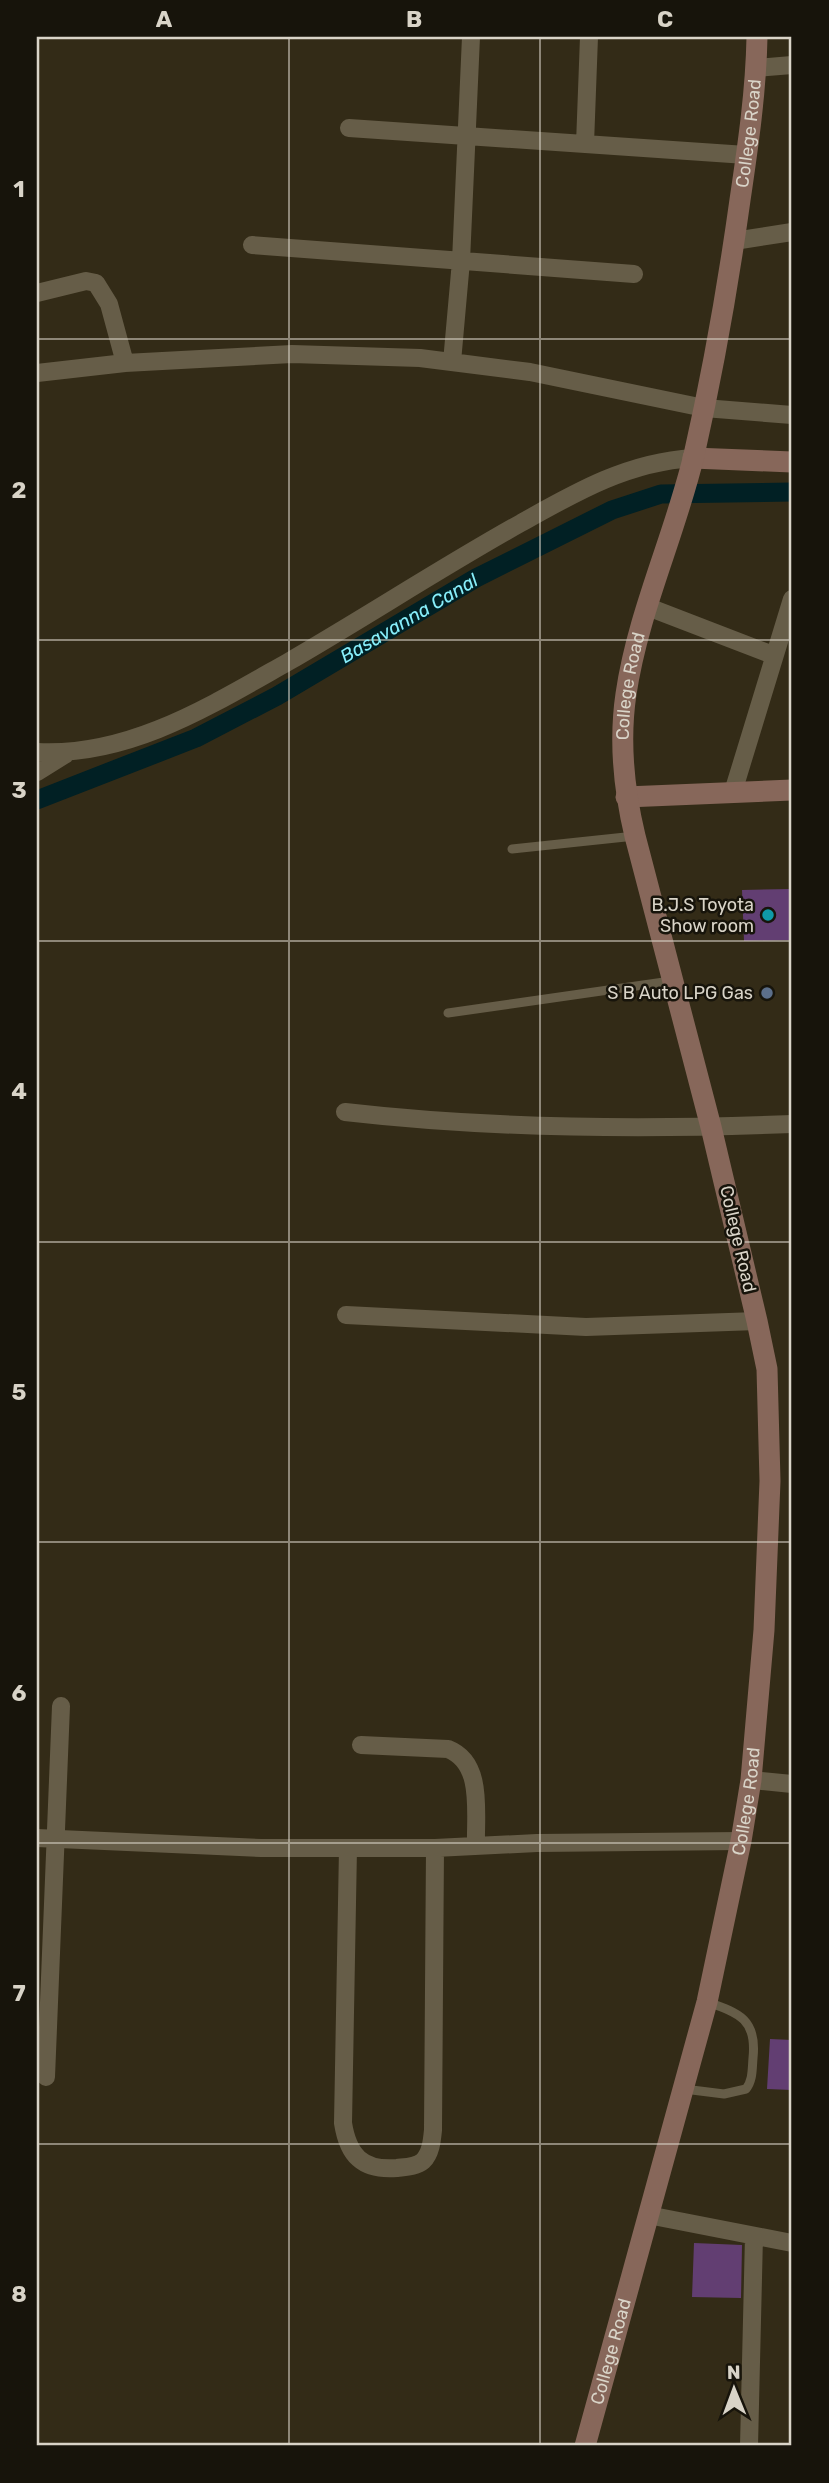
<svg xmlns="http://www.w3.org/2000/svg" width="829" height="2483" viewBox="0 0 829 2483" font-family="Rubik,sans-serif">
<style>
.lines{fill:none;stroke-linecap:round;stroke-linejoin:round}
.canal{stroke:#012024;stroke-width:19}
.building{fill:#623e72}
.lane{stroke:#665d48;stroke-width:9}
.street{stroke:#665d48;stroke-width:18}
.secondary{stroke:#87675a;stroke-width:21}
.grid{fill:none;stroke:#d9d4c8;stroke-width:2;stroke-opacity:0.55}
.culture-dot{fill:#0f9aa8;stroke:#17140b;stroke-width:2.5}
.service-dot{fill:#5c6f8a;stroke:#17140b;stroke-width:2.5}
.labels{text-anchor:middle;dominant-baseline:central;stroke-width:5;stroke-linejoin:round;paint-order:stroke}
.street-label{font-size:18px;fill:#d9d4c8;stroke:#17140b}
.poi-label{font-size:18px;fill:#d9d4c8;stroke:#17140b;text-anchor:end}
.water-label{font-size:19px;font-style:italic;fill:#87effb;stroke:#17140b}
.neatline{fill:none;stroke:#d9d4c8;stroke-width:2.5}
.grid-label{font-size:23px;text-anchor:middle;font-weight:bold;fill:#d9d4c8}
</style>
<rect width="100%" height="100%" fill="#332b17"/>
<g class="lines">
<!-- canal -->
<path class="canal" id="s1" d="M37,800L196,738L277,696L476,578L612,510L661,494L792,492"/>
</g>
<!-- building -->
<path class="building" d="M792,889V940L744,941L742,890Z
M770,2039L792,2040V2090L767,2089Z
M694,2243L742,2245L741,2298L692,2297Z"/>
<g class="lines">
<!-- lane -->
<path class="lane" d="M512,849L635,836
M448,1013L671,981
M684,2089L724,2094L746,2089C753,2080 752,2069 753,2058C757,2020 740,2013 707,2002"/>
<!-- street -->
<path class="street" d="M756,68L792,65
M349,128L746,155
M585,144L589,37
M734,241L792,232
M252,245L634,274
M37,293L86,281L96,283L109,304L125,363
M452,362L461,261L471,37
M37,373L125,363L292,354L420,358L530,372L704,408L792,415
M648,607L773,655
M37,752C129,757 210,706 288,662C366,617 442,567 521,523C576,492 628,462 693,458
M37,772L66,754
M733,792L792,599
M345,1112C493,1129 644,1130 792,1124
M346,1315L586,1327L757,1321
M361,1745L448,1749C484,1763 475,1813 476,1846
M751,1780L792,1784
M37,1838L261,1848H435L537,1843L741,1841
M348,1848L343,2123C348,2155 362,2171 397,2168C405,2167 416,2167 423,2161C431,2153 432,2140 433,2130L435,1848
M46,2077L61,1706
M648,2215L792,2243
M749,2446L754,2236"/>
<!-- secondary -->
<g class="secondary">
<path d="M693,458L792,462"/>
<path d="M626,797L792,790"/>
<path id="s2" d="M585,2446L707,2002L741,1841L751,1780L764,1630L770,1481L767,1369L757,1321L711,1127L635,836C624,790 619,741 626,694C638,612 675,535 694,455C713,371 728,286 740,200C748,146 756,91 757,37"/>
</g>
</g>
<!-- grid -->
<path class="grid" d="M289,37V2446M540,37V2446M37,339H792M37,640H792M37,941H792M37,1242H792M37,1542H792M37,1843H792M37,2144H792"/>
<!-- markers -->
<circle class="culture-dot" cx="768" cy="915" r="7"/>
<circle class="service-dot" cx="767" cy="993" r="7"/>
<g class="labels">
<!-- street labels -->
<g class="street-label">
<text stroke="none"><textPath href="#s2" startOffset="2366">College Road</textPath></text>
<text stroke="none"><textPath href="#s2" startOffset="1799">College Road</textPath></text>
<text transform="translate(738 1239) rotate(77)">College Road</text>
<text stroke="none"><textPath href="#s2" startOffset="665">College Road</textPath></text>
<text stroke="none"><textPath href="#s2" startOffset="98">College Road</textPath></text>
</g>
<!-- poi labels -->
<g class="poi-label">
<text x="754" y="905">B.J.S Toyota<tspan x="754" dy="21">Show room</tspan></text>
<text x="753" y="993">S B Auto LPG Gas</text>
</g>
<!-- water labels -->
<g class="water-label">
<text stroke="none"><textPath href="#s1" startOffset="415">Basavanna Canal</textPath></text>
</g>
</g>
<!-- border -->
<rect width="829" height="2483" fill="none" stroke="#17140b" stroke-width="77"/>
<!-- north arrow -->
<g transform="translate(734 2389) rotate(359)" stroke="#17140b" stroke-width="5" paint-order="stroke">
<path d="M0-5L12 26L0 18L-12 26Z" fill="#d9d4c8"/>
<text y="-10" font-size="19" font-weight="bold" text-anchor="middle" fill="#d9d4c8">N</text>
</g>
<rect x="38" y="38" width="752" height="2406" class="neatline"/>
<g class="grid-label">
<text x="164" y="27">A</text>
<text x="414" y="27">B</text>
<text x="665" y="27">C</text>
<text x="19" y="197">1</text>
<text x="19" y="498">2</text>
<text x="19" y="798">3</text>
<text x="19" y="1099">4</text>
<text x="19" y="1400">5</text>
<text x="19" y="1701">6</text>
<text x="19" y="2001">7</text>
<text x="19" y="2302">8</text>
</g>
</svg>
